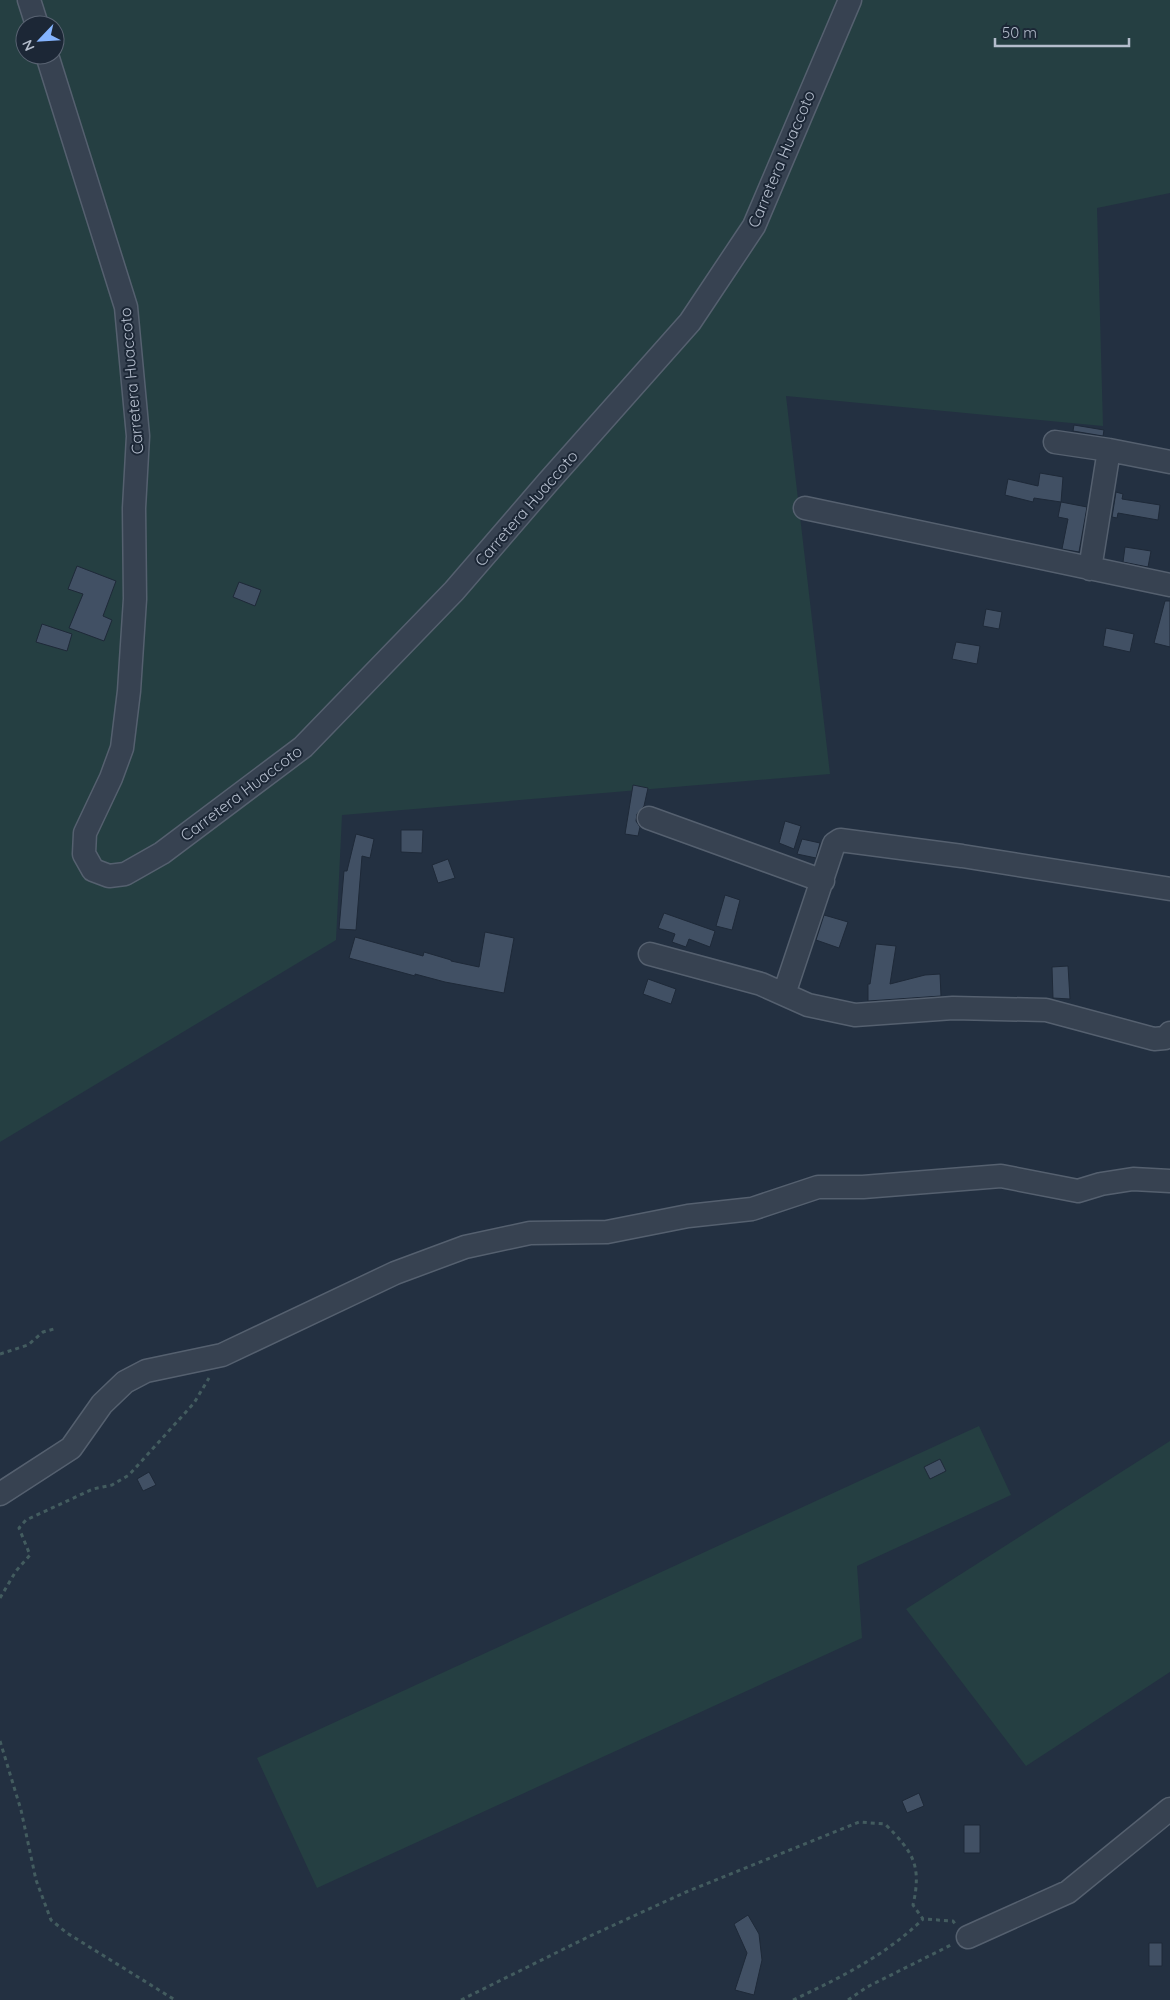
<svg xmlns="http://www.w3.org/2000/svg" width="1170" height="2000" viewBox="0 0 1170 2000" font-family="Quicksand,sans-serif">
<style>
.green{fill:#253f42;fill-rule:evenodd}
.building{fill:#415064;stroke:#1e2938}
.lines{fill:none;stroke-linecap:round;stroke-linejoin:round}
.minor-casing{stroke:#55606f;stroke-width:25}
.path{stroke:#435c5f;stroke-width:3;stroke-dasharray:4 4;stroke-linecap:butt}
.minor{stroke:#374251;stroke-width:22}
.labels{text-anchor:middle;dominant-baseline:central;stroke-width:4;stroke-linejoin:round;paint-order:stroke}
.street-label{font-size:16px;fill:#b4bdcc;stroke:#1c2736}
</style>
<rect width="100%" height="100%" fill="#233041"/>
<!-- green -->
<path class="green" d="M0,0H1170V193L1097,208L1103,426L786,396L830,774L342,815L336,940L0,1142ZM25,25H55V55H25Z
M979,1426L1011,1495L857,1566L862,1638L317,1888L257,1758Z
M1170,1441V1672L1026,1766L906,1609Z"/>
<!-- building -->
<path class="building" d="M1074,425L1104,430L1103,436L1073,431Z
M1040,473L1063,477L1061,502L1087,507L1079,552L1062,549L1068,519L1058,517L1061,502L1034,498L1033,502L1005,495L1008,479L1038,486Z
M1116,492L1123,494L1122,499L1160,505L1158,520L1118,513L1117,518L1112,517Z
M1125,547L1151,551L1148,567L1123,562Z
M77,566L116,581L103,616L112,620L104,641L69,628L83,594L68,589Z
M239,582L261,590L255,606L233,597Z
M1165,601H1170V647L1154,643Z
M986,609L1002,612L999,629L983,626Z
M42,624L72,634L67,651L36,642Z
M1106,628L1134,634L1130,652L1103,646Z
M956,642L980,646L977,664L952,659Z
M633,785L648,788L644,806L637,814L636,821L640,827L638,836L625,834Z
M785,821L801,826L794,849L779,843Z
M401,830H423L422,853L401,852Z
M356,834L374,839L370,858L362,856L356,930L339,929L344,871H347Z
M802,839L820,843L816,858L797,854Z
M448,859L455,878L438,883L432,865Z
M725,895L740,900L732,930L716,926Z
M664,913L715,931L710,947L689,939L686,947L672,942L675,934L658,928Z
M824,915L848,922L839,948L816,940Z
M485,932L514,938L504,993L445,982L415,974V976L349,958L355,937L423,956L424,952L451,960V961L479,967Z
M876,944L896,946L890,984L925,975L940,974L941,996L868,1001V984H870Z
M1068,966L1070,999L1053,998L1052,967Z
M648,979L676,989L671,1004L643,994Z
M940,1459L946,1471L930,1479L924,1467Z
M149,1472L156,1485L143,1491L137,1479Z
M919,1793L924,1806L907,1813L902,1801Z
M964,1825H980V1853H964Z
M748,1915L759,1934L762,1960L754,1995L735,1990L747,1953L734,1924Z
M1149,1943H1162V1966H1149Z"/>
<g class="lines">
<defs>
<path id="minor" d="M29,0L37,25
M47,55L126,307L138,436L134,508L135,599L129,691L122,748L111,778L85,833L84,854L93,870L109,876L125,874L162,853L303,747L454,591L548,482L690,322L754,226L850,0
M1055,442L1109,450L1170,462
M805,508L1170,585
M1090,569L1109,450
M649,818L823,881
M650,954L761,984L808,1005L855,1015L953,1008L1046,1010L1154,1039L1165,1038L1170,1033
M784,994L834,844L840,840L962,856L1170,889
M0,1494L71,1448L102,1404L125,1382L146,1371L222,1355L395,1273L465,1247L530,1233L607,1232L688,1216L752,1209L818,1187H863L1001,1176L1078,1191L1101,1184L1133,1179L1170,1181
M968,1937L1068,1892L1170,1809"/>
</defs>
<!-- minor casing -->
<use href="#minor" class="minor-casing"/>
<!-- path -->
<path class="path" d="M0,1354L28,1345L43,1332L54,1329
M0,1598L16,1571L30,1555L19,1528L26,1520L93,1489L112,1485L129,1475L194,1403L209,1378
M0,1741L21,1810L36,1880L51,1920L67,1933L175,2000
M461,2000L590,1936L686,1892L859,1822L885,1824C913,1852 922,1865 913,1905L923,1919L953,1921L955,1924
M793,2000C840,1978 886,1955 923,1919
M848,2000L867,1987L951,1945"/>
<!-- minor -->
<use href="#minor" class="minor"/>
</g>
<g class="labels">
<!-- street labels -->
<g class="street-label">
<text transform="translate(781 159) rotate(-67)">Carretera Huaccoto</text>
<text transform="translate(131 381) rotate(-95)">Carretera Huaccoto</text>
<text transform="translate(526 508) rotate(-49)">Carretera Huaccoto</text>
<text transform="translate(241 793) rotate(-37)">Carretera Huaccoto</text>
</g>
</g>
<!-- north arrow -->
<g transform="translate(40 40) rotate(245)"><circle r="24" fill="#1c2736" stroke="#596372"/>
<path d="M0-4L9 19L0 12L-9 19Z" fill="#85b4ff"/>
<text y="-8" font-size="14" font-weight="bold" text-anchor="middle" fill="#b4bdcc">N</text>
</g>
<!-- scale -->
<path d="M995 38v8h134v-8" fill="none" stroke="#b4bdcc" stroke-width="2.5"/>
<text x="1002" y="38" font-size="15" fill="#b4bdcc" stroke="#1c2736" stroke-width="4" paint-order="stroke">50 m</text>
</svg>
